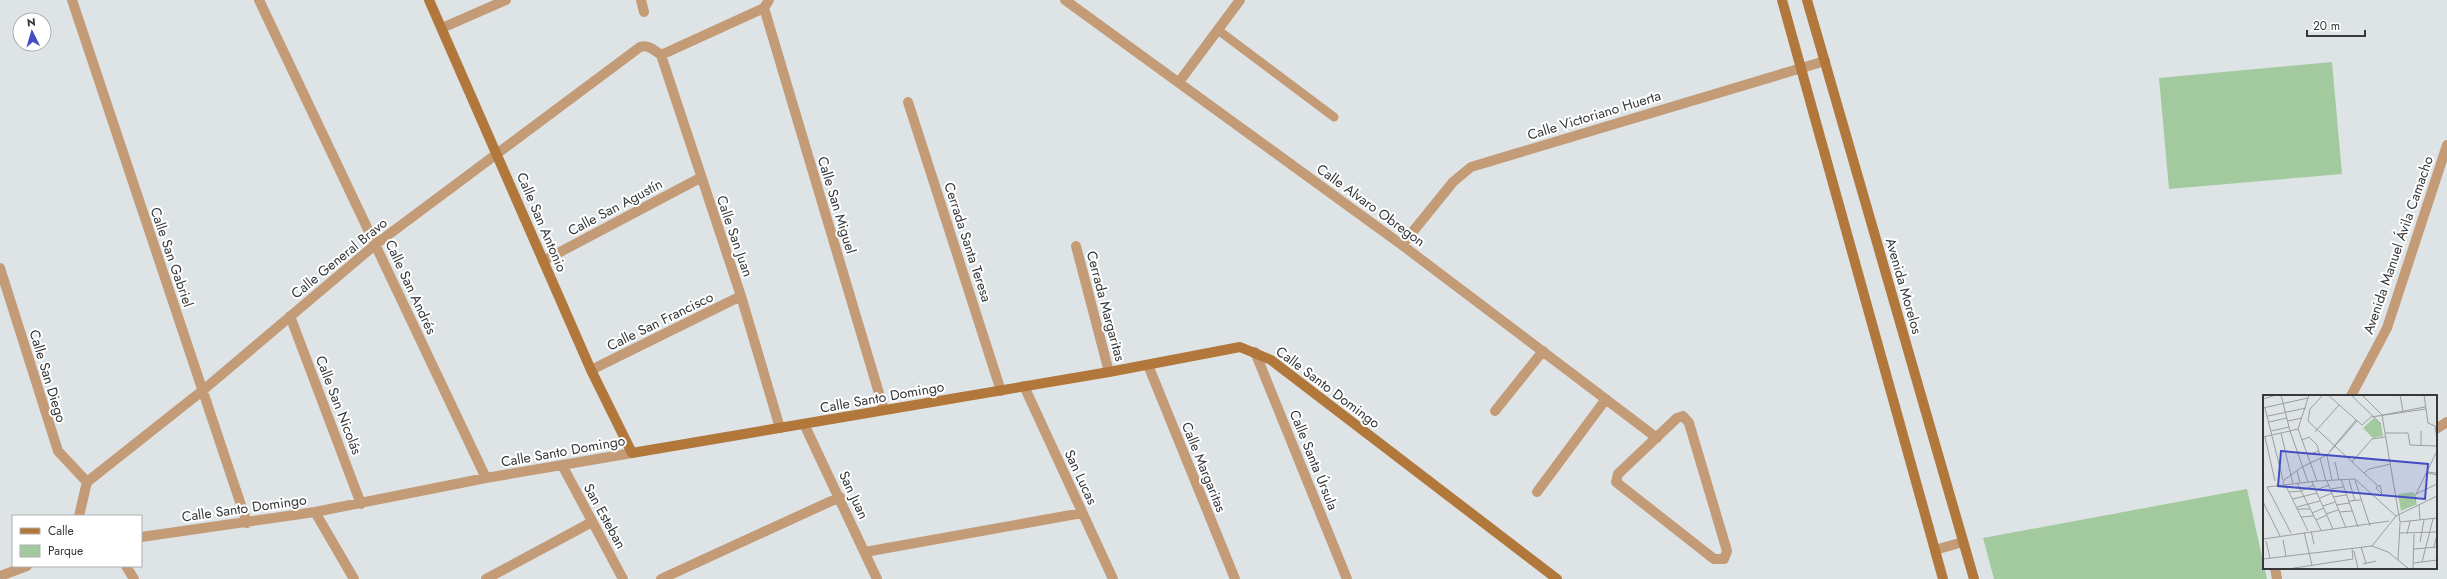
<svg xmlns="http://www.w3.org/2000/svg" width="2447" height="579" viewBox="0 0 2447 579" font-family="Jost,sans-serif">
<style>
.green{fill:#a3ca9f}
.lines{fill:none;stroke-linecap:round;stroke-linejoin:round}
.service{stroke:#c39b76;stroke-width:9}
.minor{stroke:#c39b76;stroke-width:10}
.secondary{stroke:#b1773b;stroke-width:10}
.labels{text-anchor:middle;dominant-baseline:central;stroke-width:4;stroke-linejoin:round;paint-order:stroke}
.street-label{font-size:14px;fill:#353738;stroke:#fff}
.inset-road{fill:none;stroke:#9a9ea0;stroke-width:1}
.view{fill:#444ec2;fill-opacity:0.15;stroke:#444ec2;stroke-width:2}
.inset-edge{fill:none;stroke:#353738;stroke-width:2}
</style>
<rect width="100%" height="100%" fill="#dee3e6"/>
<!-- green -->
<path class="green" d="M2332,62L2342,174L2169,189L2159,78Z
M2247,489L2267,579H1994L1983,538Z"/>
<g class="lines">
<!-- service -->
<path class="service" d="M1218,30L1334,117"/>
<!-- minor -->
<path class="minor" d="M72,0L247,523
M259,0L486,478
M641,0L644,12
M1065,0L1402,245L1657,438
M764,8L884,410
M442,28L506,0
M661,55L741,296L780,428
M1179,82L1240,0
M908,102L1001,391
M1402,245L1453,182L1471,167L1825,61
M1076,246L1109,372
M543,261L700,178
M0,268L58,451L87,482
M290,316L361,504
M1255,352L1347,579
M1148,365L1235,579
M591,370L741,296
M1024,386L1113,579
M2351,396L2387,328L2447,145
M1495,411L1543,351
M1683,416L1689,423L1727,551L1724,559H1714L1616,482L1618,474L1677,418Z
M804,424L877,579
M2436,429L2447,422
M562,465L623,579
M1537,492L1606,399
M315,512L354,579
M79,516L87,482L202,391L376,244L640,47C648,44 654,50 661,55L764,8L769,0
M141,537L315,512L486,478L632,453
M1935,550L1963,542
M865,552L1082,513
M126,566L134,579
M2275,568L2277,579
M0,576L27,566
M486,579L592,522
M661,579L840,497"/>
<!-- secondary -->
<path class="secondary" d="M429,0L591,370L632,453L1109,372L1240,347L1271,360L1557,579
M1782,0L1943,579
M1807,0L1974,579"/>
</g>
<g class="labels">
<!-- street labels -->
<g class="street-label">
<text transform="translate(1594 115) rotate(-17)">Calle Victoriano Huerta</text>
<text transform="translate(837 205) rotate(73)">Calle San Miguel</text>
<text transform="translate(1371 205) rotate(36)">Calle Alvaro Obregon</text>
<text transform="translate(615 207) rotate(-28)">Calle San Agustín</text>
<text transform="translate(542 222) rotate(67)">Calle San Antonio</text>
<text transform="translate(735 236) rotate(71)">Calle San Juan</text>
<text transform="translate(968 242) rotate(72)">Cerrada Santa Teresa</text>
<text transform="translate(2398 245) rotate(-71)">Avenida Manuel Ávila Camacho</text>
<text transform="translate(172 257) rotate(71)">Calle San Gabriel</text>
<text transform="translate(339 258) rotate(-39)">Calle General Bravo</text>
<text transform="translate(1904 286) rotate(74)">Avenida Morelos</text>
<text transform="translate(411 287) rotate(65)">Calle San Andrés</text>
<text transform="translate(1106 306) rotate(75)">Cerrada Margaritas</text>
<text transform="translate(660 321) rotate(-26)">Calle San Francisco</text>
<text transform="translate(48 376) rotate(73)">Calle San Diego</text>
<text transform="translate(1328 387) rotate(37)">Calle Santo Domingo</text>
<text transform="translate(882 397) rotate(-10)">Calle Santo Domingo</text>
<text transform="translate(339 405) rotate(69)">Calle San Nicolás</text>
<text transform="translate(563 451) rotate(-10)">Calle Santo Domingo</text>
<text transform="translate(1314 460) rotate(68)">Calle Santa Úrsula</text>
<text transform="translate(1204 467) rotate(68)">Calle Margaritas</text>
<text transform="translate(1081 477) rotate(65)">San Lucas</text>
<text transform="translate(854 495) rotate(65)">San Juan</text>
<text transform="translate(244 508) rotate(-8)">Calle Santo Domingo</text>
<text transform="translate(605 516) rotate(61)">San Esteban</text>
</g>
</g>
<!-- overview -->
<g transform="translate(2263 395)">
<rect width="174" height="174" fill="#dee3e6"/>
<path d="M111,23L118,29L120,41L110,43L100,33ZM151,97L152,110L138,116L135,99Z" fill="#a3ca9f"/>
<path class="inset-road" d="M18,0L27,36L35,34L54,86L92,84L133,121M60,0L47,14L45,26L115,91M65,0L99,30L108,22L163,14M88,0L118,29M99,0L119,20M137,0L140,16M161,0L165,28L172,31L174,44M0,4L13,0M0,13L45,3M2,13L20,85M119,20L137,127L174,123M120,20L162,12M5,21L43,13M25,26L39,23M6,27L24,23M35,34L46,0M8,36L26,32M158,36V51M52,37L76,10M18,38L30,89M122,38H145L147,50L174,51M0,42L27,36L45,87M2,42L12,86M39,45L46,42L54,50L57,60M67,56L93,25M44,60L56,56M64,61L69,85M57,63L63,86M72,67L76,85M89,67L109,44L122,42M34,76L37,88M165,77L173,78L174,80L165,78M101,78L106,74L128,69M78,84L95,132M86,85L92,106M92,85L107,131M64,86L83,133M49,87L70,134M34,88L58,135M20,89L21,85L39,72L64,60L94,26M22,89L45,136M117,90L119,99L113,93ZM68,94L80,92M53,95L66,90M26,97L38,96L51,90M153,99L174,89M70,102L83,100M57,103L69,98M30,104L54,98M85,106L98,105M0,107L17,141M73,110L86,108M153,110L152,101L174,56M156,110L157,125M60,111L72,107M34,112L57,106M34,114H47M76,117L89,116M49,118L61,113M63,119L75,115M38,122L50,121M53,125L64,120M48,136L51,149M41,137L49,170M28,138L4,92L54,86M137,138L174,137M144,139L147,126M0,144L126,126M20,145L23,161M3,146L7,163M157,147L161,125M109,151L133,121L174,101M98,152L103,168M171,152L174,140M151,154L174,152M91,156L95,174M0,164L109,151L125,157L146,174M135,165L137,128M159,167L170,124M151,168L174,165M100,169L113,166M25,174L90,164L89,153M150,174L151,139"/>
<path class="view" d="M18,56L165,69L162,104L15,91Z"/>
<rect width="174" height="174" class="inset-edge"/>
</g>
<!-- legend -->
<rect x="12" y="515" width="130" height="52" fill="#ffffff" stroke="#aeafaf"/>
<rect x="20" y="528" width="20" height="6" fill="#b1773b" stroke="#aeafaf"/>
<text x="48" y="535" font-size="12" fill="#353738">Calle</text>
<rect x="20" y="545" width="20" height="12" fill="#a3ca9f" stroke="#aeafaf"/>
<text x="48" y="555" font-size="12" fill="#353738">Parque</text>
<!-- north arrow -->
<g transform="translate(32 32) rotate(355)"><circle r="19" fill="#ffffff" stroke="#aeafaf"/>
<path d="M0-3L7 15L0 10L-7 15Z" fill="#444ec2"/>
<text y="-6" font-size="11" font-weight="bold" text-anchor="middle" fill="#353738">N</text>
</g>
<!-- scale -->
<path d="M2307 30v6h58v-6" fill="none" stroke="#353738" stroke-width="2"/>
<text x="2313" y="30" font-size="12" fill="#353738" stroke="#ffffff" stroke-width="3" paint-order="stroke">20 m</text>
</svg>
